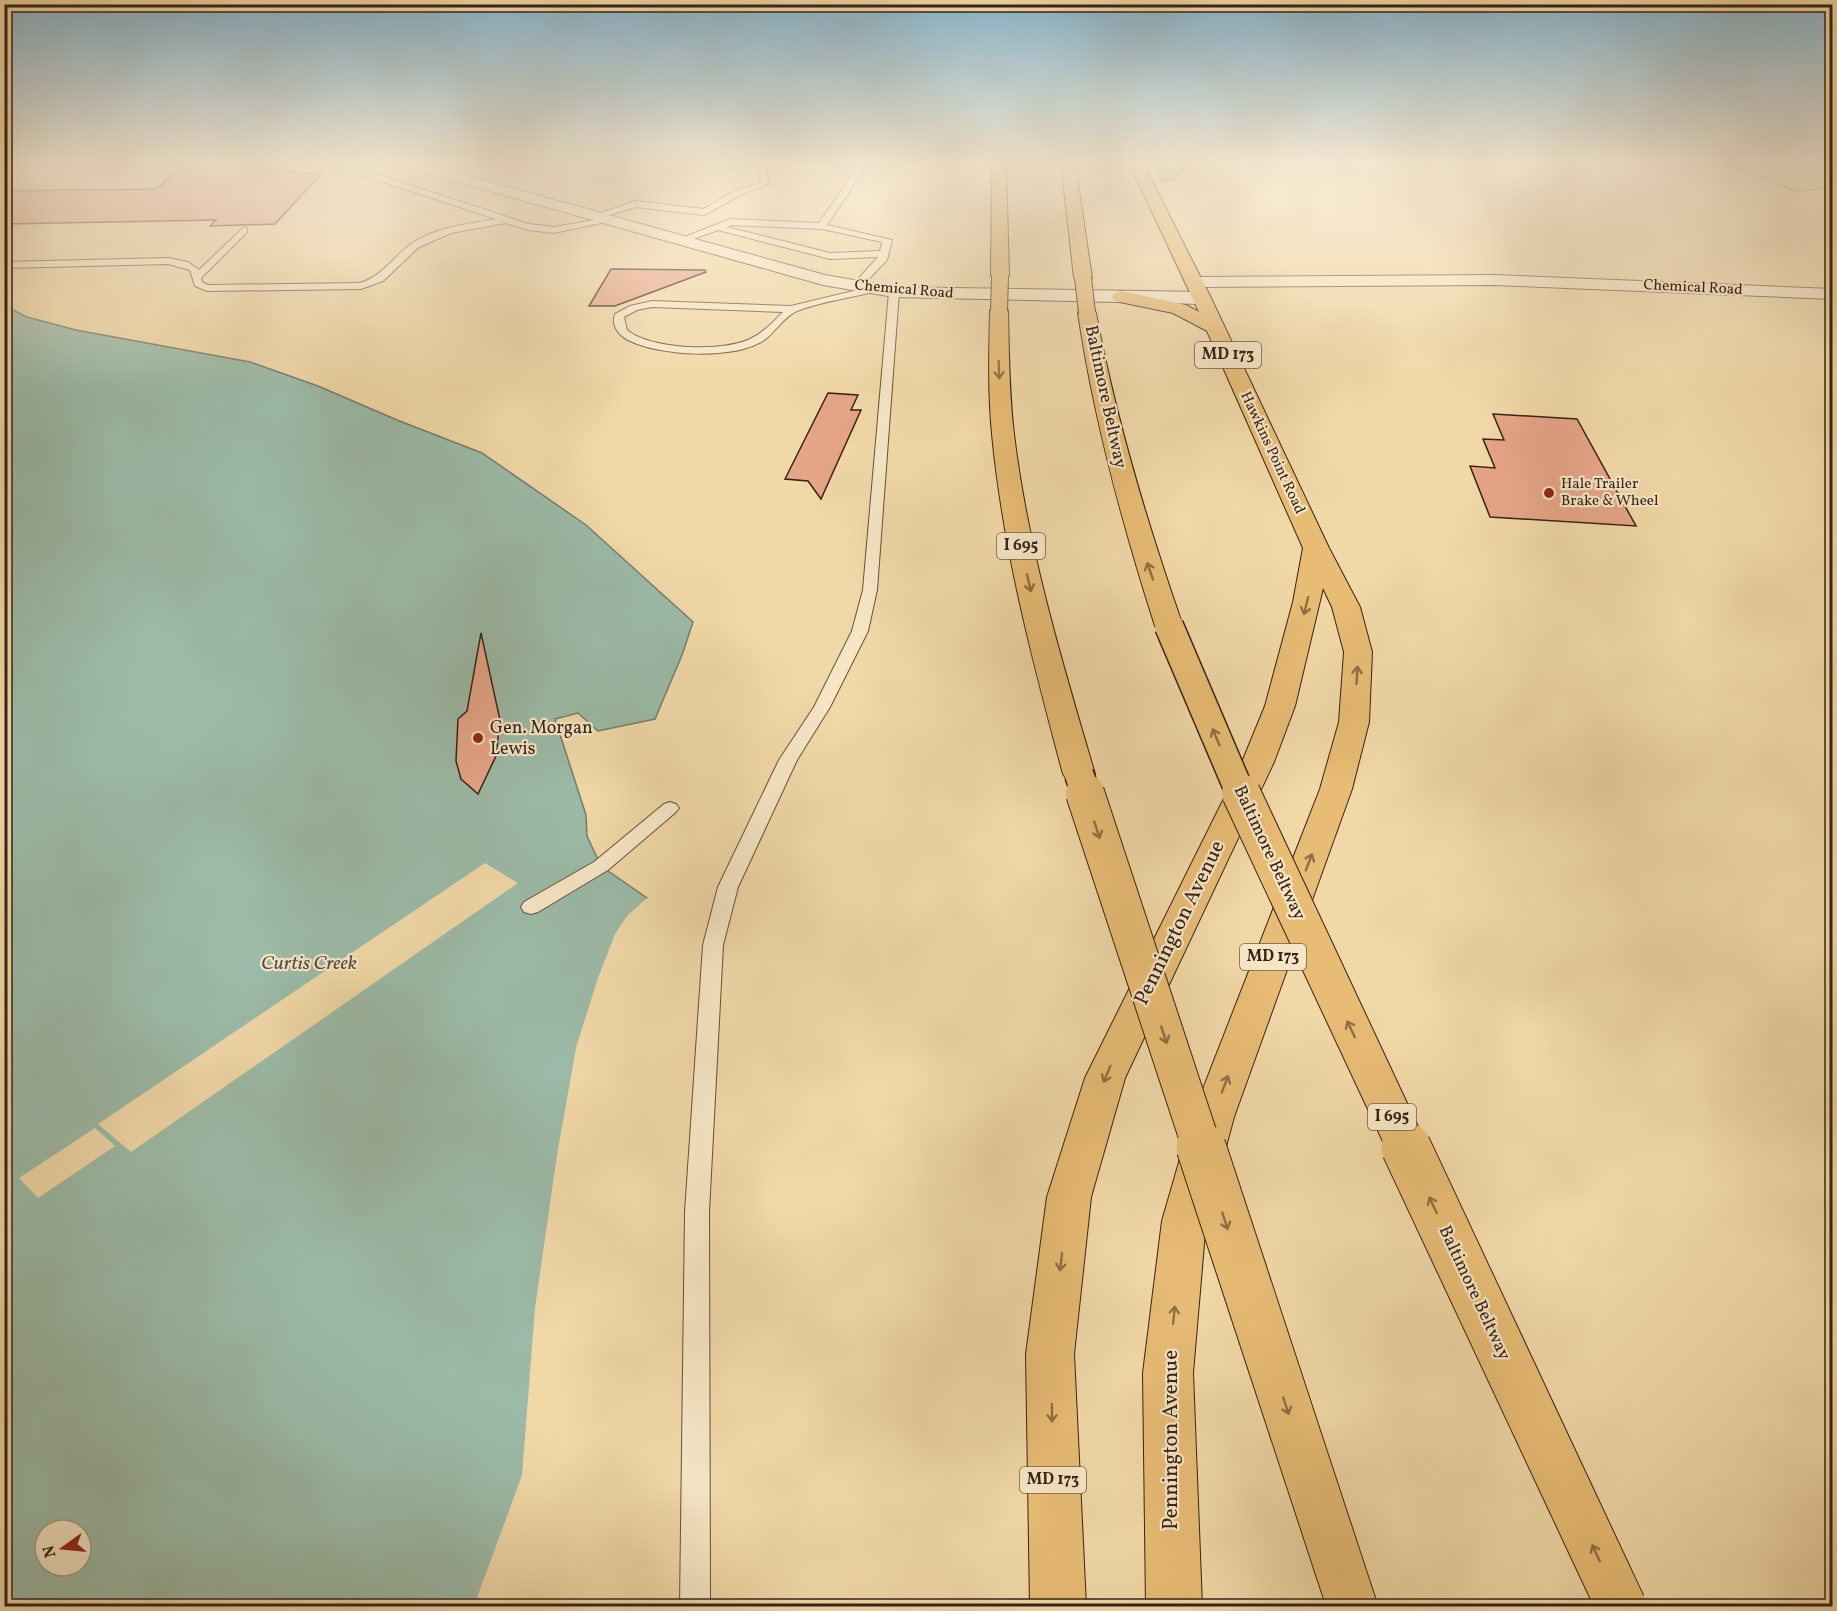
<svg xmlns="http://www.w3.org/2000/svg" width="1837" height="1611" viewBox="0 0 1837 1611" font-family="Vollkorn,serif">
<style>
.green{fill:#b8bf89;stroke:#777050;stroke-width:1.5}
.water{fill:#9bbaa7;stroke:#737d6d;stroke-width:1.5;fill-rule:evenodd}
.pier{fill:#f1d8a7}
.building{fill:#e7a588;stroke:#362216;stroke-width:1.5}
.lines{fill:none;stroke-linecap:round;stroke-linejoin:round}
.lane-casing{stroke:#65503a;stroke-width:2}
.street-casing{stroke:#65503a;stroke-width:2}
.primary-casing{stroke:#362216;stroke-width:2}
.highway-casing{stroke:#362216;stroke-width:2}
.lane{fill:#f6e6c6;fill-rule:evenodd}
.street{fill:#f6e6c6;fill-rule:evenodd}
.primary{fill:#e8bc74;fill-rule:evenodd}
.highway{fill:#e8bc74;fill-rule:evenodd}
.highway-bridge-far3-casing{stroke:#362216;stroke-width:18;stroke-linecap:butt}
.highway-bridge-far2-casing{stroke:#362216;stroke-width:31;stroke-linecap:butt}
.highway-bridge-far1-casing{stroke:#362216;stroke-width:40;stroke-linecap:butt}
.highway-bridge-casing{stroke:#362216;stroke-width:51;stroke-linecap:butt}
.highway-bridge-far3{stroke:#e8bc74;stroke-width:16}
.highway-bridge-far2{stroke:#e8bc74;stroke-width:28}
.highway-bridge-far1{stroke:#e8bc74;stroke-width:38}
.highway-bridge{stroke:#e8bc74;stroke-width:49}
.oneway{stroke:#8f6f45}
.poi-dot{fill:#8f2418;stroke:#f6e6c6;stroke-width:2}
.labels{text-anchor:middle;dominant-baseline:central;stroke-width:4.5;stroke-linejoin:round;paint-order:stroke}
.far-street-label{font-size:15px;fill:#362216;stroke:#f6e6c6}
.far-poi-label{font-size:15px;fill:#362216;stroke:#f6e6c6;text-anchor:start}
.shield{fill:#f6e6c6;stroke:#705d4b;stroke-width:1.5}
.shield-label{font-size:16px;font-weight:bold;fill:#362216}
.street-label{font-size:18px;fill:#362216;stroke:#f6e6c6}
.poi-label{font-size:18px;fill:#362216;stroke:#f6e6c6;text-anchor:start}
.water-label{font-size:20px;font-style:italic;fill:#545042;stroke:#f6e6c6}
.near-street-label{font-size:21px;fill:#362216;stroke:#f6e6c6}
</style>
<rect width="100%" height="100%" fill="#f1d8a7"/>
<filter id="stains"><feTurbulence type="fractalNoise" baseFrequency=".00333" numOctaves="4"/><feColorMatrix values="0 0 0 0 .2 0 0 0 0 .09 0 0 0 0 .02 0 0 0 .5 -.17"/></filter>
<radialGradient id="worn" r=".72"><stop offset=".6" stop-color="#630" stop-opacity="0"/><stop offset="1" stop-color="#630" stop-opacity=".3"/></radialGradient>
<!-- green -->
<path class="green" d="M1154,163H1202L1179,173L1174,180L1163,181Z
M1716,163H1832V187L1796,192L1758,176Z"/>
<!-- water -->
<path class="water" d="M5,309L13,310L27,317L76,330L250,362L318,386L397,420L482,453L586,525L693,622L682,655L655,719L598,731L578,713L555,719L586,815L587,836L601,866L647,898L632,935L598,1068L517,1606H5ZM45,1530H81V1566H45Z"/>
<!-- pier -->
<path class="pier" d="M485,863L518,883L131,1152L98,1124Z
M647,898H650L635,936L601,1069L572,1352L520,1606H474L522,1475L535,1308L557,1155L576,1048L598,978L615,934L627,916Z
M95,1128L115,1146L38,1198L19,1178Z"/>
<!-- building -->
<path class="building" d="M291,165L285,171L321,174L275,224L210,226L216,220L4,224V191L156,189L182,167Z
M611,269L705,270L706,272L615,306H589Z
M828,393L858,395L851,410H861L821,499L808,481L785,479Z
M1493,414L1577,419L1636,526L1490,517L1470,466L1495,468L1483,439L1504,440Z
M481,633L500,720L496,756L478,794L461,779L456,761L458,719L467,711Z"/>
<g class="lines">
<defs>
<path id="lane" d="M117,163H159L155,165L83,169L79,167L83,165Z
M314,163H327L373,173L529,224L554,227L611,217L615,220L554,233L528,230L506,223L451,233L419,247L383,281L361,289L207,291L195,286L190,270L168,264L4,268V262L168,258L188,262L199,270L244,227L247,228V232L201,278L202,282L208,285L360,283C383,276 393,257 411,244C436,227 467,224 496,219L368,177Z
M730,166H766L769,184L743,194L704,215L636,207L596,219L592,216L636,201L703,209L737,190L761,183L759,170H730Z
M857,168L864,170L827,225L892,240L887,260L859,289L851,287L878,257L830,259L718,230L685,242L677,240L730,219L819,223ZM731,225L822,229L882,242L880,251L830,253L727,227Z
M874,286L879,289L877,291C851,298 822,301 797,311C784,316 775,333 763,341C732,360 659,356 628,340C618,335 611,325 615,314L630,306L652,301L791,306ZM652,307L783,312C773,322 763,333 750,339C723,352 651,350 627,330L624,317L637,310Z
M894,289L899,292L877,590L868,631L830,707L797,760L738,887L723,945L709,1212L710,1606H680L685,1212L703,945L718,887L779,760L814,707L852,631L863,590L889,292Z
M670,802L676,804L679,808L676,812L608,870L538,912L531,914L524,912L521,907L524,902L594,862L664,804Z"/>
<path id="street" d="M399,163H421L825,275L894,287L1202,292L1208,294L1211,298L1208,302L1202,304L894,297L823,285L401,166Z
M1494,275L1832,289V299L1494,285L1194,287L1188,286L1185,282L1188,278L1194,277Z"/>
<path id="primary" d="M1129,163H1143L1211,298L1329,548L1360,607L1372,652L1369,722L1352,789L1234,1117L1206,1221L1193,1373L1202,1606H1146L1143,1373L1162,1221L1192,1117L1320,789L1339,722L1344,652L1332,607L1323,588L1295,706L1274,762L1125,1078L1091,1197L1074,1354L1086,1606H1030L1026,1354L1047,1197L1085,1078L1242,762L1265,706L1293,602L1303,548L1207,331L1173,313L1115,301L1112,297L1115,293L1121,291L1186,305L1199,312Z"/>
<path id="highway" d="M992,163H1006L1009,276L1006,280H994L991,276Z
M1061,163H1075L1092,278L1089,282H1077L1074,278Z
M999,305L1006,307L1008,311C1009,352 1009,393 1014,434C1028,550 1062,662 1095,774L1090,781L1079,784L1068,781L1063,774C1033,662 1003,550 992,434C988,393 989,352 990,311L992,307Z
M1087,307L1094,309L1096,313C1116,420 1147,523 1183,626L1179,632L1169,634L1159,632L1155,626C1122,523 1094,420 1078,313L1080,309Z"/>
</defs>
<!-- lane casing -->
<use href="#lane" class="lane-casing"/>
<!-- street casing -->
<use href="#street" class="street-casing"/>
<!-- primary casing -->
<use href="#primary" class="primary-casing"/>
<!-- highway casing -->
<use href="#highway" class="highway-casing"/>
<!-- lane -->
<use href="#lane" class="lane"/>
<!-- street -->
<use href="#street" class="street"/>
<!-- primary -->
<use href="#primary" class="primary"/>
<!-- highway -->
<use href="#highway" class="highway"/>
<defs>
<path id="highway-bridge-far3" d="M1083,278L1087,313
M999,311L1000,276"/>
<path id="highway-bridge-far2" d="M1169,626L1241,795
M1079,774L1086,795"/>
<path id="highway-bridge-far1" d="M1085,793L1202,1148
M1241,793L1407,1148"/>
<path id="highway-bridge" d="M1201,1147L1352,1606
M1406,1147L1621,1606"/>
</defs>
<!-- highway-bridge-far3 casing -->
<use href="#highway-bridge-far3" class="highway-bridge-far3-casing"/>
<!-- highway-bridge-far2 casing -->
<use href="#highway-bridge-far2" class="highway-bridge-far2-casing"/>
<!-- highway-bridge-far1 casing -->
<use href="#highway-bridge-far1" class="highway-bridge-far1-casing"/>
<!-- highway-bridge casing -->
<use href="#highway-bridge" class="highway-bridge-casing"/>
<!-- highway-bridge-far3 -->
<use href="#highway-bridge-far3" class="highway-bridge-far3"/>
<!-- highway-bridge-far2 -->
<use href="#highway-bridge-far2" class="highway-bridge-far2"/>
<!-- highway-bridge-far1 -->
<use href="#highway-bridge-far1" class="highway-bridge-far1"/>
<!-- highway-bridge -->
<use href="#highway-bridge" class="highway-bridge"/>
</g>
<!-- one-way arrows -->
<defs><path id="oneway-shaft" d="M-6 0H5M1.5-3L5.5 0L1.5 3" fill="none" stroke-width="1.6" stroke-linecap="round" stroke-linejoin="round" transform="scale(1.5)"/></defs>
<g class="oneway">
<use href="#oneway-shaft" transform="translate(999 370) rotate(88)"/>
<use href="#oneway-shaft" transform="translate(1150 571) rotate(-109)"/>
<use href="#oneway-shaft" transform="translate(1029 583) rotate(77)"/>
<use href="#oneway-shaft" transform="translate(1306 606) rotate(104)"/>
<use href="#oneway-shaft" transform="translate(1357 675) rotate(-87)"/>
<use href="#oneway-shaft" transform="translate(1216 737) rotate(-113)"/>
<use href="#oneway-shaft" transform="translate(1097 830) rotate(72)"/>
<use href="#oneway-shaft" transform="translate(1309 862) rotate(-69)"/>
<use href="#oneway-shaft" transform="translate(1351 1029) rotate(-115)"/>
<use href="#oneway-shaft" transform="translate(1164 1035) rotate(72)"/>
<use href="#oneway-shaft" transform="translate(1107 1074) rotate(113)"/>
<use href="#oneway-shaft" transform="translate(1225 1084) rotate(-69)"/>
<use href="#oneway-shaft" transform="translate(1433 1205) rotate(-115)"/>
<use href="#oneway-shaft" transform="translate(1225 1221) rotate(72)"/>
<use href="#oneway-shaft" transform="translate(1061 1262) rotate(97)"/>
<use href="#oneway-shaft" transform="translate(1174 1315) rotate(-84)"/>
<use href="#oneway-shaft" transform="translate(1286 1406) rotate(72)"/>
<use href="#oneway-shaft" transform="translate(1052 1413) rotate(89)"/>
<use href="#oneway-shaft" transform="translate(1596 1553) rotate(-115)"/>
</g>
<!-- sky -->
<linearGradient id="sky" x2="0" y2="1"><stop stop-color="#89b6ce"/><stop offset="0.42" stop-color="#f9edd7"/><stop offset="1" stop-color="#f9edd7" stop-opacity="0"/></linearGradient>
<rect width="1837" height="388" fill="url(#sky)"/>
<!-- markers -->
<g class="poi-dot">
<circle cx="1549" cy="493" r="6"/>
<circle cx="478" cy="738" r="6"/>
</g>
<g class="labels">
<!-- far-street labels -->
<g class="far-street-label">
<text transform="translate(1693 288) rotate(3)">Chemical Road</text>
<text transform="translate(904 290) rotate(5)">Chemical Road</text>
<text transform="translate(1272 453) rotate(65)">Hawkins Point Road</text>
</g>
<!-- far-poi labels -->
<g class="far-poi-label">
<text x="1561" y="484">Hale Trailer<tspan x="1561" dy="17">Brake &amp; Wheel</tspan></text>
</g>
<!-- shield labels -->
<g class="shield">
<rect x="1195" y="342" width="66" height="26" rx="4.5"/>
<rect x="997" y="533" width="48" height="26" rx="4.5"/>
<rect x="1240" y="944" width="66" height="26" rx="4.5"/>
<rect x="1368" y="1104" width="48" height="26" rx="4.5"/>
<rect x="1020" y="1467" width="66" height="26" rx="4.5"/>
</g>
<g class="shield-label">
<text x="1228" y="355">MD 173</text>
<text x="1021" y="546">I 695</text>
<text x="1273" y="957">MD 173</text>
<text x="1392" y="1117">I 695</text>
<text x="1053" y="1480">MD 173</text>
</g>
<!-- street labels -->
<g class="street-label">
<text transform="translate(1105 397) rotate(78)">Baltimore Beltway</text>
<text transform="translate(1269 853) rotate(65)">Baltimore Beltway</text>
<text transform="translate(1474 1293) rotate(65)">Baltimore Beltway</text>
</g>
<!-- poi labels -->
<g class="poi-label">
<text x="490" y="728">Gen. Morgan<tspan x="490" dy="21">Lewis</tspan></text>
</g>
<!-- water labels -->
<g class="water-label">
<text x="309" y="964">Curtis Creek</text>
</g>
<!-- near-street labels -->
<g class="near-street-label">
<text transform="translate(1180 923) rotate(-64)">Pennington Avenue</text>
<text transform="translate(1171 1440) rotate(-90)">Pennington Avenue</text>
</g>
</g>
<!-- margin -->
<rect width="1837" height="1611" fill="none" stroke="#f1d8a7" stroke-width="24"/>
<rect x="6" y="6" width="1825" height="1599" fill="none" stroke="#362216" stroke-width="3"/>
<rect x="12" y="12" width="1813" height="1587" fill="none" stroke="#362216" stroke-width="1.5"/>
<!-- north arrow -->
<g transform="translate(63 1548) rotate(255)"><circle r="28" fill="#f6e6c6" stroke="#a99880" stroke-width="1.5"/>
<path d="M0-4.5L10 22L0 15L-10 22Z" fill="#8f2418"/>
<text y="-9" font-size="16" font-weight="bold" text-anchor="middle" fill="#362216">N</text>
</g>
<rect width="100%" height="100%" filter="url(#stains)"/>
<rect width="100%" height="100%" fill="url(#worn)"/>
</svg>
